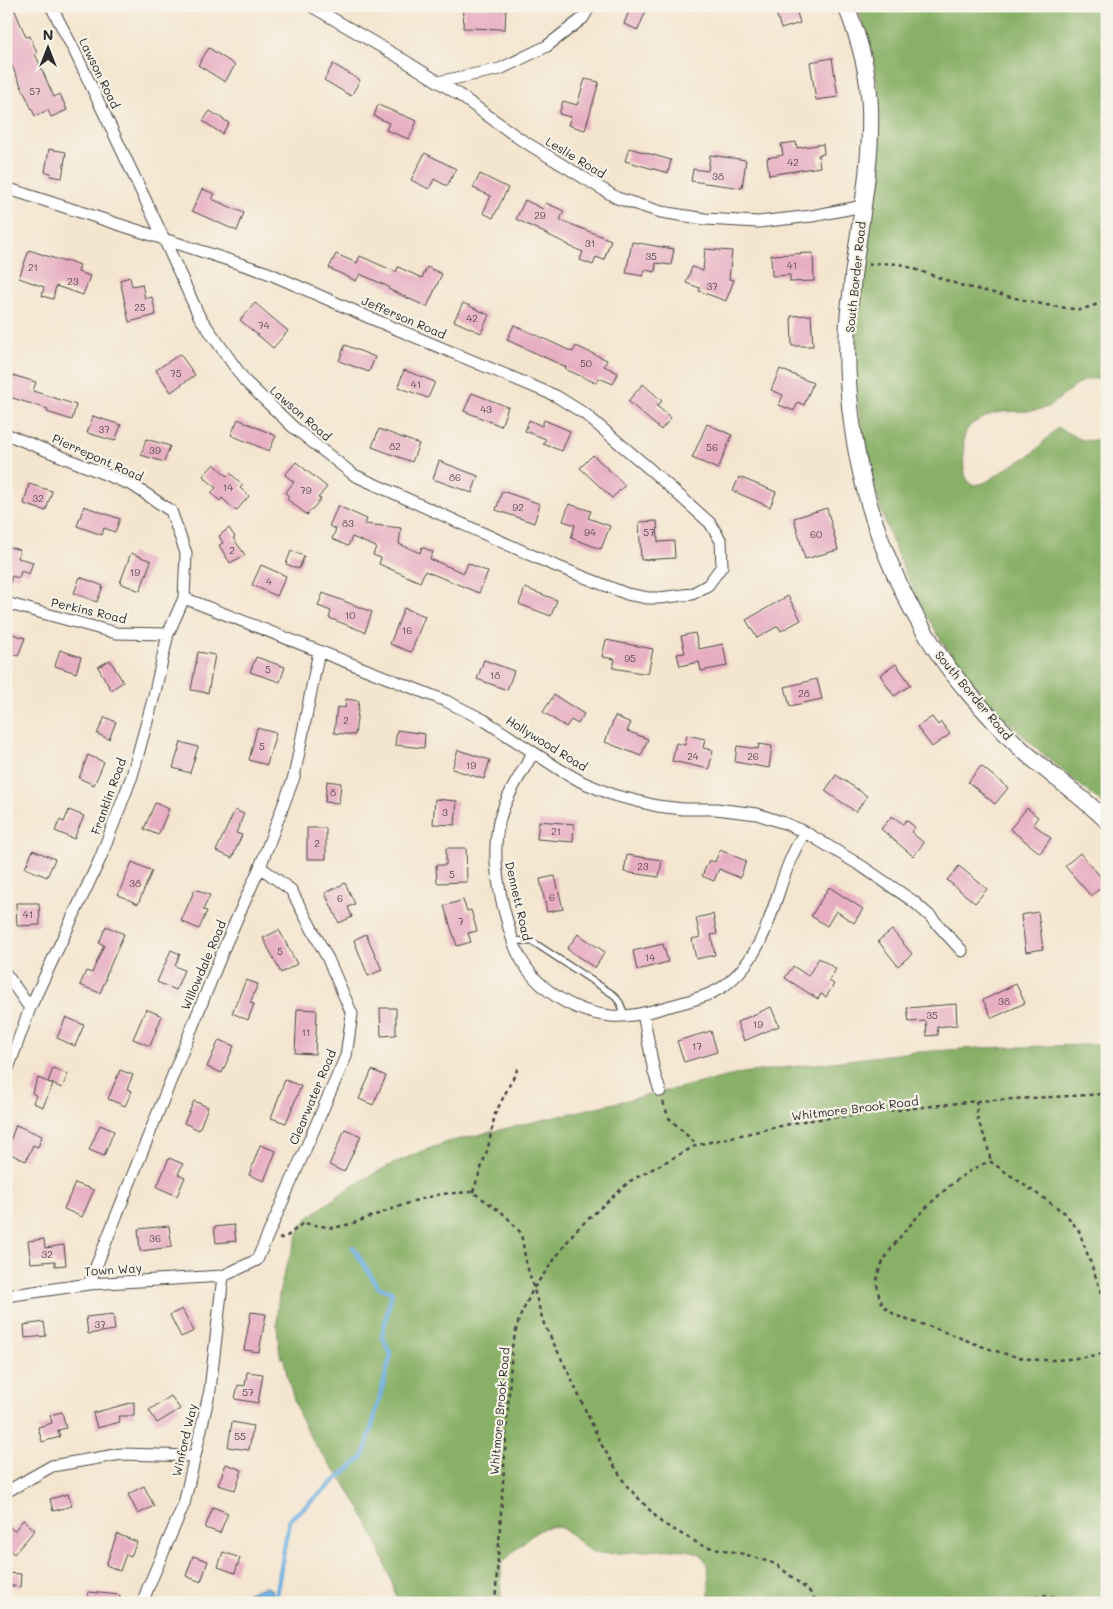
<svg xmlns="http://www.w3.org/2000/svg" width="1113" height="1609" viewBox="0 0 1113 1609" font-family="Mali,sans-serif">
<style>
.forest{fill:#88b066;stroke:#5a6e48}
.water{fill:#6caee0;stroke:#4c6c86}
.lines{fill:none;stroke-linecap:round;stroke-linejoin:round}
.stream{stroke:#6caee0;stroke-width:4.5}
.building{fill:#e7aec2}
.service-casing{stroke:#494744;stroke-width:8}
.minor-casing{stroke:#494744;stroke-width:13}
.secondary-casing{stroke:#494744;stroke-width:18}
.path{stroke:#494744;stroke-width:2.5;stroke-dasharray:4 4;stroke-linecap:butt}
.service{stroke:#fff;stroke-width:5.5}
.minor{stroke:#fff;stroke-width:11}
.secondary{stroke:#fff;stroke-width:16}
.labels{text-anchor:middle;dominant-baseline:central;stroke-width:4.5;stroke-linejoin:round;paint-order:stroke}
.number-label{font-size:10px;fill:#5a4c51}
.street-label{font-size:12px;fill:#2b2b2b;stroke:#f7f3e8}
</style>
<rect width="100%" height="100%" fill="#f7f3e8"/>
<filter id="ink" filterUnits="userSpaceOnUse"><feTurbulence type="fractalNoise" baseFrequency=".02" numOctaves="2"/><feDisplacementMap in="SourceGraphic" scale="10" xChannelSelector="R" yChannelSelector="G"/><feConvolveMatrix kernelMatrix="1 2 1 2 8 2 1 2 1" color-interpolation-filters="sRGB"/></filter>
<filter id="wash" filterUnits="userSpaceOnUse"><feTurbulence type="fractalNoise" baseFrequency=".0096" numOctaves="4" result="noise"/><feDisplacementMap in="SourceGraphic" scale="20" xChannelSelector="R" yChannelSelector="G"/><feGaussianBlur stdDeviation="1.12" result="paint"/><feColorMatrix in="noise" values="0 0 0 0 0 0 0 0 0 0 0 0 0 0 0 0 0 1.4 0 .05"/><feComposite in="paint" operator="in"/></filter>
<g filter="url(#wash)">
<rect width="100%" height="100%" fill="#f4e5cf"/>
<!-- forest -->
<path class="forest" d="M857,6H1107V384C1084,365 1064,401 1045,408C1027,414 1009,409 992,414C988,415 985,418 981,419C974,423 968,425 965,434C963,439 964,447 964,453C963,465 963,476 971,485C987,486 996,474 1009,467C1019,461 1028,458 1036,450C1044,443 1049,434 1058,428C1081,438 1079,445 1107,437V807C1057,766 1006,726 966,675C912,606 874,511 861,425C859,411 856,396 855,382C852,296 877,211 880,125L879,94L872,54Z
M1107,1043V1603H708C709,1588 711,1571 704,1558C694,1540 618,1557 597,1553C578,1549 570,1523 548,1527C533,1530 513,1553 501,1564V1603H398C388,1566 373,1530 353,1497C341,1476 324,1459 311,1438C296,1414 288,1382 283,1355L281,1359C273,1315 277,1289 293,1248C296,1240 299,1230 303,1223C308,1217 317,1211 324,1206C361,1177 403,1157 448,1142L743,1073L904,1053L978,1048L1085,1045Z"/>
<!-- water -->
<path class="water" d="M266,1587L271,1589L275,1603H233C242,1596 255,1588 266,1587Z"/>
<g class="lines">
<!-- stream -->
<path class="stream" d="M275,1603L289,1520L364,1456L391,1355L382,1336L392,1292L378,1287L353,1247"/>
</g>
<g id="blocks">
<!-- building -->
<path class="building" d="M6,6H13L26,37L30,36L37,53L35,54L54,97L60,94L67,110L51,117L48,110L35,116L11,64L6,66Z
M631,6H648L638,30L624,24Z
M774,6H795L800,23L781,29Z
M464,7L506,8L505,29L463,28Z
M209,48L235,65L225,82L198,65Z
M832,58L838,97L816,100L810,62Z
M333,64L360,80L351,96L324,80Z
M585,79L599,82L585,130L568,125L571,117L559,114L563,101L577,105Z
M378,105L417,121L409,139L386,130L389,123L374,116Z
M210,111L229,123L222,134L203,121Z
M796,142L797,148L823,144L824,154L818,155L820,167L769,175L767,158L783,155L781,144Z
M629,148L671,160L668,173L625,161Z
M49,149L66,152L62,178L50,176L51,173L45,172Z
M425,153L456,169L447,186L434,179L429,189L411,180Z
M710,155L746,160L742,188L691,181L693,169L708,171Z
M480,174L508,188L493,218L483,213L491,196L473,188Z
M202,189L215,194L212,199L244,213L237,231L192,211Z
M525,200L543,209L546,203L564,211L560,220L611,240L604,260L596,257L593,265L580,260L583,252L569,246V245L516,219Z
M632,242L674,249L671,265L656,263L655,272L645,270L643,276L626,273Z
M705,249L732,251L729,279L734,280L726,301L699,291L700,288L686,283L692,267L703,271Z
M29,250L65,262L66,260L80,265L78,272L90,276L83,295L56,286L53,299L42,296L44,287L19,278Z
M813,253L814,281L790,282V275L772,276L771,255Z
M336,254L357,263L360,256L396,272L398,267L422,278L427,267L442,274L427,307L388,289L389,287L360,274L356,281L329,268Z
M130,277L132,286L142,284L145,299L152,297L156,315L129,322L120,280Z
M255,303L288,331L273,348L240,320Z
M463,303L489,315L481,333L454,321Z
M811,315L813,346H792L791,316Z
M514,325L573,352L576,346L607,360L604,366L618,373L613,384L599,378L596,383L565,369L566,367L507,340Z
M345,345L375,357L369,372L339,361Z
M180,354L195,375L171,392L156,370Z
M780,369L813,383L804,405L798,402L794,411L779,405L783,395L771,390Z
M404,370L435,382L428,398L398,387Z
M12,375L36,382L33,391L76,405L72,420L47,412L48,409L6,396Z
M643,384L662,401L657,406L671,418L661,430L628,401Z
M472,393L508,407L501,426L464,411Z
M93,416L121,425L115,441L87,433Z
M238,419L276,436L269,451L231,435Z
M529,420L542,426L544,420L570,431L562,451L543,444L546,439L525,431Z
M707,424L732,435L718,469L692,458Z
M379,429L419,444L412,462L372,447Z
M146,439L170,446L164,462L141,455Z
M593,455L625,485L612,498L580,468Z
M439,461L478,476L472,493L433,479Z
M296,462L327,487L318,498L321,499L307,515L287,499L289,496L285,493L294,482L285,475Z
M214,464L227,476L230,473L243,485L240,488L249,496L236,511L222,498L220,501L211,493L216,488L203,476Z
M739,477L776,492L770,507L733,491Z
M29,484L52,491L46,511L24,504Z
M502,491L540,504L534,523L496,510Z
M569,504L591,511L588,518L610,526L601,549L571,538L575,525L563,521Z
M84,506L120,519L115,532L104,528L102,535L77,526Z
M338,506L367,519L365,524L401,528L399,544L420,553L422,547L433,552L430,559L464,573L468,563L488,572L479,593L425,571L420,582L379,564L381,558L373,555L376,547L352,537L348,546L332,539L336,529L329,526Z
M827,508L838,550L805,559L794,518Z
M657,521L658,542L674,541L675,558L641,560L639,522Z
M229,528L235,537L233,538L245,555L230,563L219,545L223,543L219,536Z
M6,546L20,550L18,558L33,562L29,574L21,571L19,578L12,576L9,586H6Z
M291,551L304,556L299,569L286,564Z
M131,553L151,561L140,591L120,583Z
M261,565L286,576L277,596L252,585Z
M80,577L103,586L97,602L74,593Z
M525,588L557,600L551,616L519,604Z
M323,593L372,612L365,632L329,618L331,611L318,606Z
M788,596L801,620L781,631L778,626L757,638L746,620Z
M404,608L425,616L411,652L390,644Z
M6,632L25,638L18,656L6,652Z
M695,633L699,649L723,644L727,666L701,671L699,662L680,666L677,654L685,653L681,636Z
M606,640L653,649L648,674L613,668L615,659L602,657Z
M60,650L81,657L76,673L55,666Z
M198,652L215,655L208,693L191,690Z
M256,657L285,667L280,682L250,672Z
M110,660L123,682L111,690L98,667Z
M484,660L514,671L507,690L477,679Z
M896,664L911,685L894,696L880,675Z
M817,679L822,699L790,706L785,687Z
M554,695L584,714L578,724L571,720L566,727L543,712Z
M346,699L359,701L355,735L334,733L337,707L345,708Z
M615,716L631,723L627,731L648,739L641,756L605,742Z
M105,717L116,722L109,739L97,734Z
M932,717L938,725L941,722L950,734L932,747L917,727Z
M257,728L276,733L267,765L249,760Z
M397,730L425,734L424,748L395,745Z
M687,735L705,739L703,748L713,750L709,769L672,761L676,743L685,745Z
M181,742L198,747L190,773L173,768Z
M759,744L772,746L769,768L735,762L737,746L758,749Z
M458,750L490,760L484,779L452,769Z
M88,755L104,762L94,785L79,778Z
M981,766L1008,788L995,804L968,782Z
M836,775L867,796L856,812L825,791Z
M327,781L341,783L339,803L325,802Z
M435,799L457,801L455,825L433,824Z
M155,803L169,809L158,835L144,829Z
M1027,808L1038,817L1033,824L1051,838L1040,853L1010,829Z
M69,810L84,816L74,839L55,831L60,820L64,822Z
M235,810L244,814L236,833L242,835L232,858L216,851Z
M892,816L903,824L906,820L915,827L911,832L924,843L913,856L881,829Z
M539,821L574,824L573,842L537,839Z
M307,828H326V859H307Z
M446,848H466L467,882L437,883L436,865H446Z
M33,850L55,859L47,877L25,868Z
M720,850L746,861L740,878L719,869L714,881L702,876L709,860L715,862Z
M1080,853L1106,883L1091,896L1065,866Z
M627,855L662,860L659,877L624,872Z
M132,862L152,871L138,904L118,895Z
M959,866L987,889L975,903L947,880Z
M555,876L563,909L547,912L540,879Z
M345,883L355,904L348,907L352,917L339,923L325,893Z
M829,887L863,909L854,923L836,911L827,926L811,916Z
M195,889L210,895L203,910L207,911L199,929L181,921Z
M463,900L467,911L471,910L477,931L468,933L471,942L457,946L444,906Z
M16,903H39L40,925L17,926Z
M1038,912L1043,949L1026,952L1021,915Z
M713,914L717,934L711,935L715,955L696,959L692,939L700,937L696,918Z
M106,926L124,934L105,978L106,979L100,993L80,985L86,971L92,973L104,945L99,943Z
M279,930L297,964L281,973L263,938Z
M892,930L912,954L898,966L878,941Z
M366,934L382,970L368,976L354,940Z
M578,934L605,952L595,968L567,949Z
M663,944L668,962L637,970L633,951Z
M171,950L180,954L175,966L184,970L176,990L157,982Z
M819,958L836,969L829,981L834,984L826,997L821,994L818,999L785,978L793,966L808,976Z
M246,980L258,984L250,1003L254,1004L248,1020L232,1013Z
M1016,984L1025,1003L992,1018L983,1000Z
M956,1004L957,1025L937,1027L938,1035L927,1036L926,1021L909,1022L907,1008Z
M771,1007L779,1026L744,1041L737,1022Z
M380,1008H396V1035L381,1036Z
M146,1009L162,1016L150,1046L133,1039Z
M297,1009L317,1010L315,1054L295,1053Z
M66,1017L84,1025L75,1046L57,1038Z
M711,1031L717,1052L684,1062L677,1041Z
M219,1040L234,1046L222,1073L207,1067Z
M53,1068L68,1074L62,1088L48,1082Z
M120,1070L133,1075L127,1089L132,1091L125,1106L108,1099Z
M372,1070L386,1076L373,1105L359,1099Z
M38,1078L53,1084L43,1107L33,1103L36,1095L32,1093Z
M285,1080L301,1086L286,1123L271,1118Z
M194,1101L208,1107L199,1130L184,1123Z
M16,1125L42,1136L38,1147L33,1145L26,1161L6,1152Z
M100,1125L114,1131L104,1156L89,1150Z
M345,1129L361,1136L344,1172L329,1165Z
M260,1145L276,1151L264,1181L249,1175Z
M169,1158L183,1164L178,1174L185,1177L177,1196L157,1187Z
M75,1183L94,1190L82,1217L64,1209Z
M234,1225L236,1241L216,1243L214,1227Z
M169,1226L172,1247L140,1251L138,1229Z
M44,1239L45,1248L64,1245L66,1265L55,1266V1261L31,1263L28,1241Z
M182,1309L194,1331L181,1337L170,1315Z
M251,1312L266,1314L259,1352L244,1350Z
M113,1314L115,1330L88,1334L86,1317Z
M44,1322L46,1336L25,1338L24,1325Z
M247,1372L263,1374L258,1403L235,1399L238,1385L245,1386Z
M171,1396L180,1409L157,1423L149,1410Z
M134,1402V1416H118L120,1422L97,1428L93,1413Z
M62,1412L66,1428L58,1430L60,1437L42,1442L38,1427L52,1423L50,1415Z
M232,1422L253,1426L249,1450L228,1447Z
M226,1464L242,1470L235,1490L218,1485Z
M144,1486L154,1506L138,1514L128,1494Z
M68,1494L72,1506L53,1511L50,1499Z
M213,1507L228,1513L220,1533L205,1528Z
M23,1520L35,1530L14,1554L6,1547V1524L14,1531Z
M117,1534L137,1542L131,1556L126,1554L120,1571L106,1565Z
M223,1552L240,1558L235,1573L218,1567Z
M193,1556L208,1561L201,1582L186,1576Z
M6,1573L21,1574L20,1587L6,1585Z
M88,1592L120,1595L119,1603H87Z"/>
</g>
</g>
<g filter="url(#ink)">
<use href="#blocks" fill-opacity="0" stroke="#494744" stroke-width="1"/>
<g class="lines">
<defs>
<path id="service" d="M512,940L533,942L614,995L620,1003L625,1015"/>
<path id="minor" d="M311,6L397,56L458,94L520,139L617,198L661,212L705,219L758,222L812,216L863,206
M438,82L500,69L547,46L583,18L590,6
M6,188L164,239L268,273L368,317L556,396L585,414L652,471L710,523L721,541L722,566L708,585L692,594L659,598H648L627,594L551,564L354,475L293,427L245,381L199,316L164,239L75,52L51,6
M6,434L134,486L171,511L186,553L184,598L168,634L154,696L132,776L100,859L30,1008L6,1074
M184,598L446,701L484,720L559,769L582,782L613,795L657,806L683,809H716L757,814L784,823L805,832L863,867L913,901L931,917L962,951
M6,603L116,633L168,634
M533,753C520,776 503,800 498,827C493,855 497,879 503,906C507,920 510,935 516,949C532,986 570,1012 611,1016C628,1017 647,1013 663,1008C684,1002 712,997 729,982C776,943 773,880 805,832
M6,974L30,1008
M643,1013L654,1072L660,1091
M89,1284L226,943L260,867L294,777L319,651
M6,1296L89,1284L223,1276L257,1260L346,1056L352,1014L328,959L291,890L260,867
M6,1492L52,1466L121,1454L195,1456
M143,1603L147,1590L184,1504L210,1390L223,1276"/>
<path id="secondary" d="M846,6C859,38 869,74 870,108C872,164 860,221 853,276C852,291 849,306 848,321C842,437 872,550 934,647C955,680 986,713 1013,741C1042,770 1078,792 1107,821"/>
</defs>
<!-- service casing -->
<use href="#service" class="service-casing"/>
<!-- minor casing -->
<use href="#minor" class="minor-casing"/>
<!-- secondary casing -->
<use href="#secondary" class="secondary-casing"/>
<!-- path -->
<path class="path" d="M868,265L880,263L900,264L963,286L1046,305L1080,310L1107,301
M976,1101L978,1121L986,1140L991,1162
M663,1102L669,1118L697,1145
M473,1192L488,1148L495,1114L519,1066
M279,1239L286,1237L303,1223L333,1228L351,1224L414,1201L441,1194L473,1192L505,1215L521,1233L526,1262L544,1324L569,1374L601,1444L626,1485L662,1523L703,1546L744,1554L776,1564L810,1592L817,1603
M1107,1308L1079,1231L1065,1213L991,1162C961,1165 888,1242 879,1271C876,1280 877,1292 881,1301C883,1306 889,1311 894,1314C905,1321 921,1323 934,1328C966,1339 997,1355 1031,1359C1058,1362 1080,1358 1107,1353
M495,1603L512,1347L519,1319L533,1289L575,1231L630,1181L697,1145L803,1121L976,1101L1107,1094
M1012,1603L1046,1595L1083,1603"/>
<!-- service -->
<use href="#service" class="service"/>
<!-- minor -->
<use href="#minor" class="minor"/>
<!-- secondary -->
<use href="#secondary" class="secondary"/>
</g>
</g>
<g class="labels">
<!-- number labels -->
<g class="number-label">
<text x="35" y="91">57</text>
<text x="793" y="162">42</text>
<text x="718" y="176">38</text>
<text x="540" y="215">29</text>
<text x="590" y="243">31</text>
<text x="651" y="256">35</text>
<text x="792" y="265">41</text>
<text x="33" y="267">21</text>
<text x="73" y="281">23</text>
<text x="712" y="286">37</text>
<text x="140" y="307">25</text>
<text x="472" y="318">42</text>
<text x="264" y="325">74</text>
<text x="586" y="363">50</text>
<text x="176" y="373">75</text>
<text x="416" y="384">41</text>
<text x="486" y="409">43</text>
<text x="104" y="429">37</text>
<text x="395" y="446">82</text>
<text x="712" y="447">56</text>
<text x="155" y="450">39</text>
<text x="455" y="477">86</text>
<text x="228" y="487">14</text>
<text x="306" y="490">79</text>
<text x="38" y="498">32</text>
<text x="518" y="507">92</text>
<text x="348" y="523">83</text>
<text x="590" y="532">94</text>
<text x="649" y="532">57</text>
<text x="816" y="534">60</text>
<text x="232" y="550">2</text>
<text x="135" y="572">19</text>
<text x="269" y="581">4</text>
<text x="350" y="615">10</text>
<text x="407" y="630">16</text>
<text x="630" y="658">95</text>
<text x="268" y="669">5</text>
<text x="495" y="675">18</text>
<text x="804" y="693">28</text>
<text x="346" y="720">2</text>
<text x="262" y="746">5</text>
<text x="693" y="756">24</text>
<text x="753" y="756">26</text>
<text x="471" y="765">19</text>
<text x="333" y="792">8</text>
<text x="445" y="812">3</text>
<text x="556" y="831">21</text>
<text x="317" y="843">2</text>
<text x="643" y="866">23</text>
<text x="452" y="874">5</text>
<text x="135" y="883">38</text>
<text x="552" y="897">6</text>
<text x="340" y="898">6</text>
<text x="28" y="914">41</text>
<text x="461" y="921">7</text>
<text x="280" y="951">5</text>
<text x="650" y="957">14</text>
<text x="1004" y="1001">38</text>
<text x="932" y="1015">35</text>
<text x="758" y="1024">19</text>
<text x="306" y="1032">11</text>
<text x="697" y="1046">17</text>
<text x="155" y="1238">36</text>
<text x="47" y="1254">32</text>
<text x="100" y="1324">37</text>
<text x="248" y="1392">57</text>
<text x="240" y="1436">55</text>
</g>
<!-- street labels -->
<g class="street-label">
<text transform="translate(100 73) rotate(64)">Lawson Road</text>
<text transform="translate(576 157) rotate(31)">Leslie Road</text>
<text transform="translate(855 277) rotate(-84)">South Border Road</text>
<text transform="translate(404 317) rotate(23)">Jefferson Road</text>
<text transform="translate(301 413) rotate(41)">Lawson Road</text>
<text transform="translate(98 457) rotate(24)">Pierrepont Road</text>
<text transform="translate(89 610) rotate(13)">Perkins Road</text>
<text transform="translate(974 695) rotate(50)">South Border Road</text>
<text transform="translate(547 743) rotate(32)">Hollywood Road</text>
<text transform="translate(108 796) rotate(-70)">Franklin Road</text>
<text transform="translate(519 901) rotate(77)">Dennett Road</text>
<text transform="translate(203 965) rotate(-67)">Willowdale Road</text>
<text transform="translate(312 1097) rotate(-67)">Clearwater Road</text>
<text transform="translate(855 1108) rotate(-7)">Whitmore Brook Road</text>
<text transform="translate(113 1269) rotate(-4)">Town Way</text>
<text transform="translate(499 1411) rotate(-85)">Whitmore Brook Road</text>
<text transform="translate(184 1440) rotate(-77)">Winford Way</text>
</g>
</g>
<!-- margin -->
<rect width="1113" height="1609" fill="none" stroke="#f7f3e8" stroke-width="25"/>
<!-- north arrow -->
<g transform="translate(48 48)" stroke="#f7f3e8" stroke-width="4" paint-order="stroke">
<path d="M0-4L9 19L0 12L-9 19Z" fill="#2b2b2b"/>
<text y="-8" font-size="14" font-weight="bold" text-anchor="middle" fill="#2b2b2b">N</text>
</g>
</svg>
